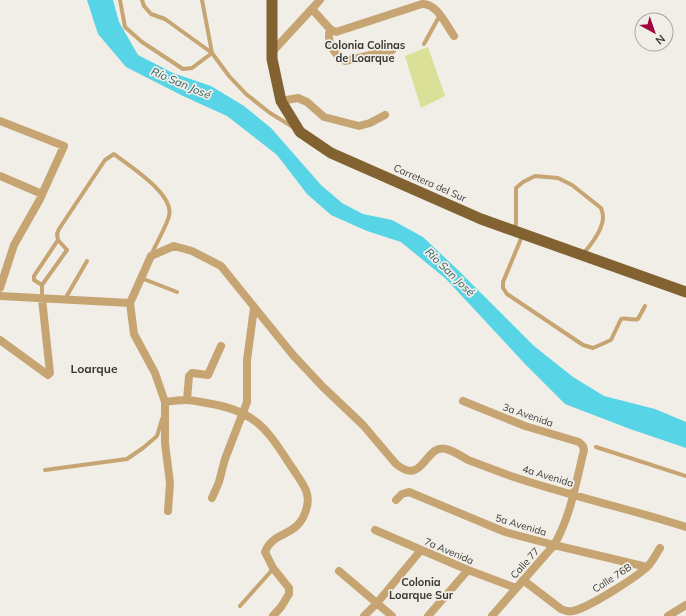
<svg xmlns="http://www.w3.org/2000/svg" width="686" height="616" viewBox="0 0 686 616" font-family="Mulish,sans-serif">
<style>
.green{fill:#dae098}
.water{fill:#57d4e5}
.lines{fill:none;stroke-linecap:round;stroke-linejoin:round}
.service{stroke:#c7a573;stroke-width:4}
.minor{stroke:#c7a573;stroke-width:8}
.trunk{stroke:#826230;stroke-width:11}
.labels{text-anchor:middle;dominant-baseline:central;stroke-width:3.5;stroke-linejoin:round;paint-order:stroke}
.street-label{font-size:10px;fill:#3c3b38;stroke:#f1eee7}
.neighbourhood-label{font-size:11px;font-weight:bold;fill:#3a3832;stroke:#f1eee7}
.water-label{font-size:11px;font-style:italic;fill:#2a5f66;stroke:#f1eee7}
.quarter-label{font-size:12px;font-weight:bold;fill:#3a3832;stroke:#f1eee7}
</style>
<rect width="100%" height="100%" fill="#f1eee7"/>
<!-- green -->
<path class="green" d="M428,47L445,96L421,108L405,56Z"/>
<!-- water -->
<path class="water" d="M87,0H113L119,22L138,55L173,73L211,86L244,106L271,128L321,185L342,203L363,214L392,220L423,237L459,271L534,346L573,377L604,396L655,409L686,422V448L630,429L565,404L525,364L446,279L401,242L367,231L331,215L307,194L277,155L227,116L183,96L126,67L98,34Z"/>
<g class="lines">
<!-- service -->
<path class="service" d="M120,0L125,27L142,42L183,69L192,68L212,53L165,19L151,14L144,6L142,0
M202,0L212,53L229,76L246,94L270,113L293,127
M424,44L440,15
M515,231L516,223V188L523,182L535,176L558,178L572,185L601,208C602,211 603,214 603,217C603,229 590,246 582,255
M523,234L503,282V288L507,294L583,345L593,348L611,340L621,319C627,317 632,321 638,319L645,306
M58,240L57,234L59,229L105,160L114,154C129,166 175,194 169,216C166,227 156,244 151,255
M141,278L177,292
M42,285L34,280V276L58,240L67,250L42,285V299
M65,299L87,261
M596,447L686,476
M45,470L127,459L143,448L157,436L162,419
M240,606L273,569"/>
<!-- minor -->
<path class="minor" d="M312,9L330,29L336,32L422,4C437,3 446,25 454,36
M330,29C326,43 334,54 345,61L392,50
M272,52L320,0
M281,101L298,98L307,102L324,117L359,126L370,123L385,115
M0,121L64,146L39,201L14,245L0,288
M0,176L42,194
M0,296L130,303
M0,340L48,375L50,373L42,299
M187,400L189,376L192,373L208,375L221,346
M463,401L525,426L579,442L583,446L584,450C576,482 571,516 554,545L492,616
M165,402C172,401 179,400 186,400C191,400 196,401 201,402C220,405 239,409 255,421C271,433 282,453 293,469C302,483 312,493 306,510C298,538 273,530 265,552L273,568L289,588V594L281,607L273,616
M212,498L219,482L225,459L247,402V360L254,308
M396,500L402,494L409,492L505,532L554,545L647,567
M168,511L170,483L165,443V402L155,373L134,334L130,303L151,256L174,246L192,251L221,266L293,355L323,387L363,425L396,464C424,487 425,443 446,449C454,451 461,456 468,460C481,465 495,470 508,475C566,495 627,508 686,527
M375,530L468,570L516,588
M339,571L392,616
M523,580L561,609C566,611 568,612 573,611C588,608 637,577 648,566C653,561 656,554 660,548
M364,616L377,603L421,550
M428,616L468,570
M668,616L686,605"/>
<!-- trunk -->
<path class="trunk" d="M272,0V59L281,101L300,132L331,153L481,219L686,292"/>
</g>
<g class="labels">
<!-- street labels -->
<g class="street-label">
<text transform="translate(430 183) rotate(24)">Carretera del Sur</text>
<text transform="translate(528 415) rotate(19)">3a Avenida</text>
<text transform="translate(548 476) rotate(17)">4a Avenida</text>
<text transform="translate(521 525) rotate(17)">5a Avenida</text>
<text transform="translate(449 551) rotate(23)">7a Avenida</text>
<text transform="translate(525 563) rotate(-48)">Calle 77</text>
<text transform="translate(612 578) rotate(-33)">Calle 76B</text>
</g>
<!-- neighbourhood labels -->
<g class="neighbourhood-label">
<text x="365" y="45">Colonia Colinas<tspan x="365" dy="13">de Loarque</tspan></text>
<text x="421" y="582">Colonia<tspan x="421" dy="13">Loarque Sur</tspan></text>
</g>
<!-- water labels -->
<g class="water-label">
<text transform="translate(181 83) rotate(23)">Río San José</text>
<text transform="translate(450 272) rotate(44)">Río San José</text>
</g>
<!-- quarter labels -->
<g class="quarter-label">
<text x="94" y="368">Loarque</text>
</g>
</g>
<!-- north arrow -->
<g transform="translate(654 32) rotate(140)"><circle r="19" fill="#f1eee7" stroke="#a9a6a1"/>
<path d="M0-3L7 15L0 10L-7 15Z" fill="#a1043f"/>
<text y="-6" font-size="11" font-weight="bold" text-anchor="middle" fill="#3c3b38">N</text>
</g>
</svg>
